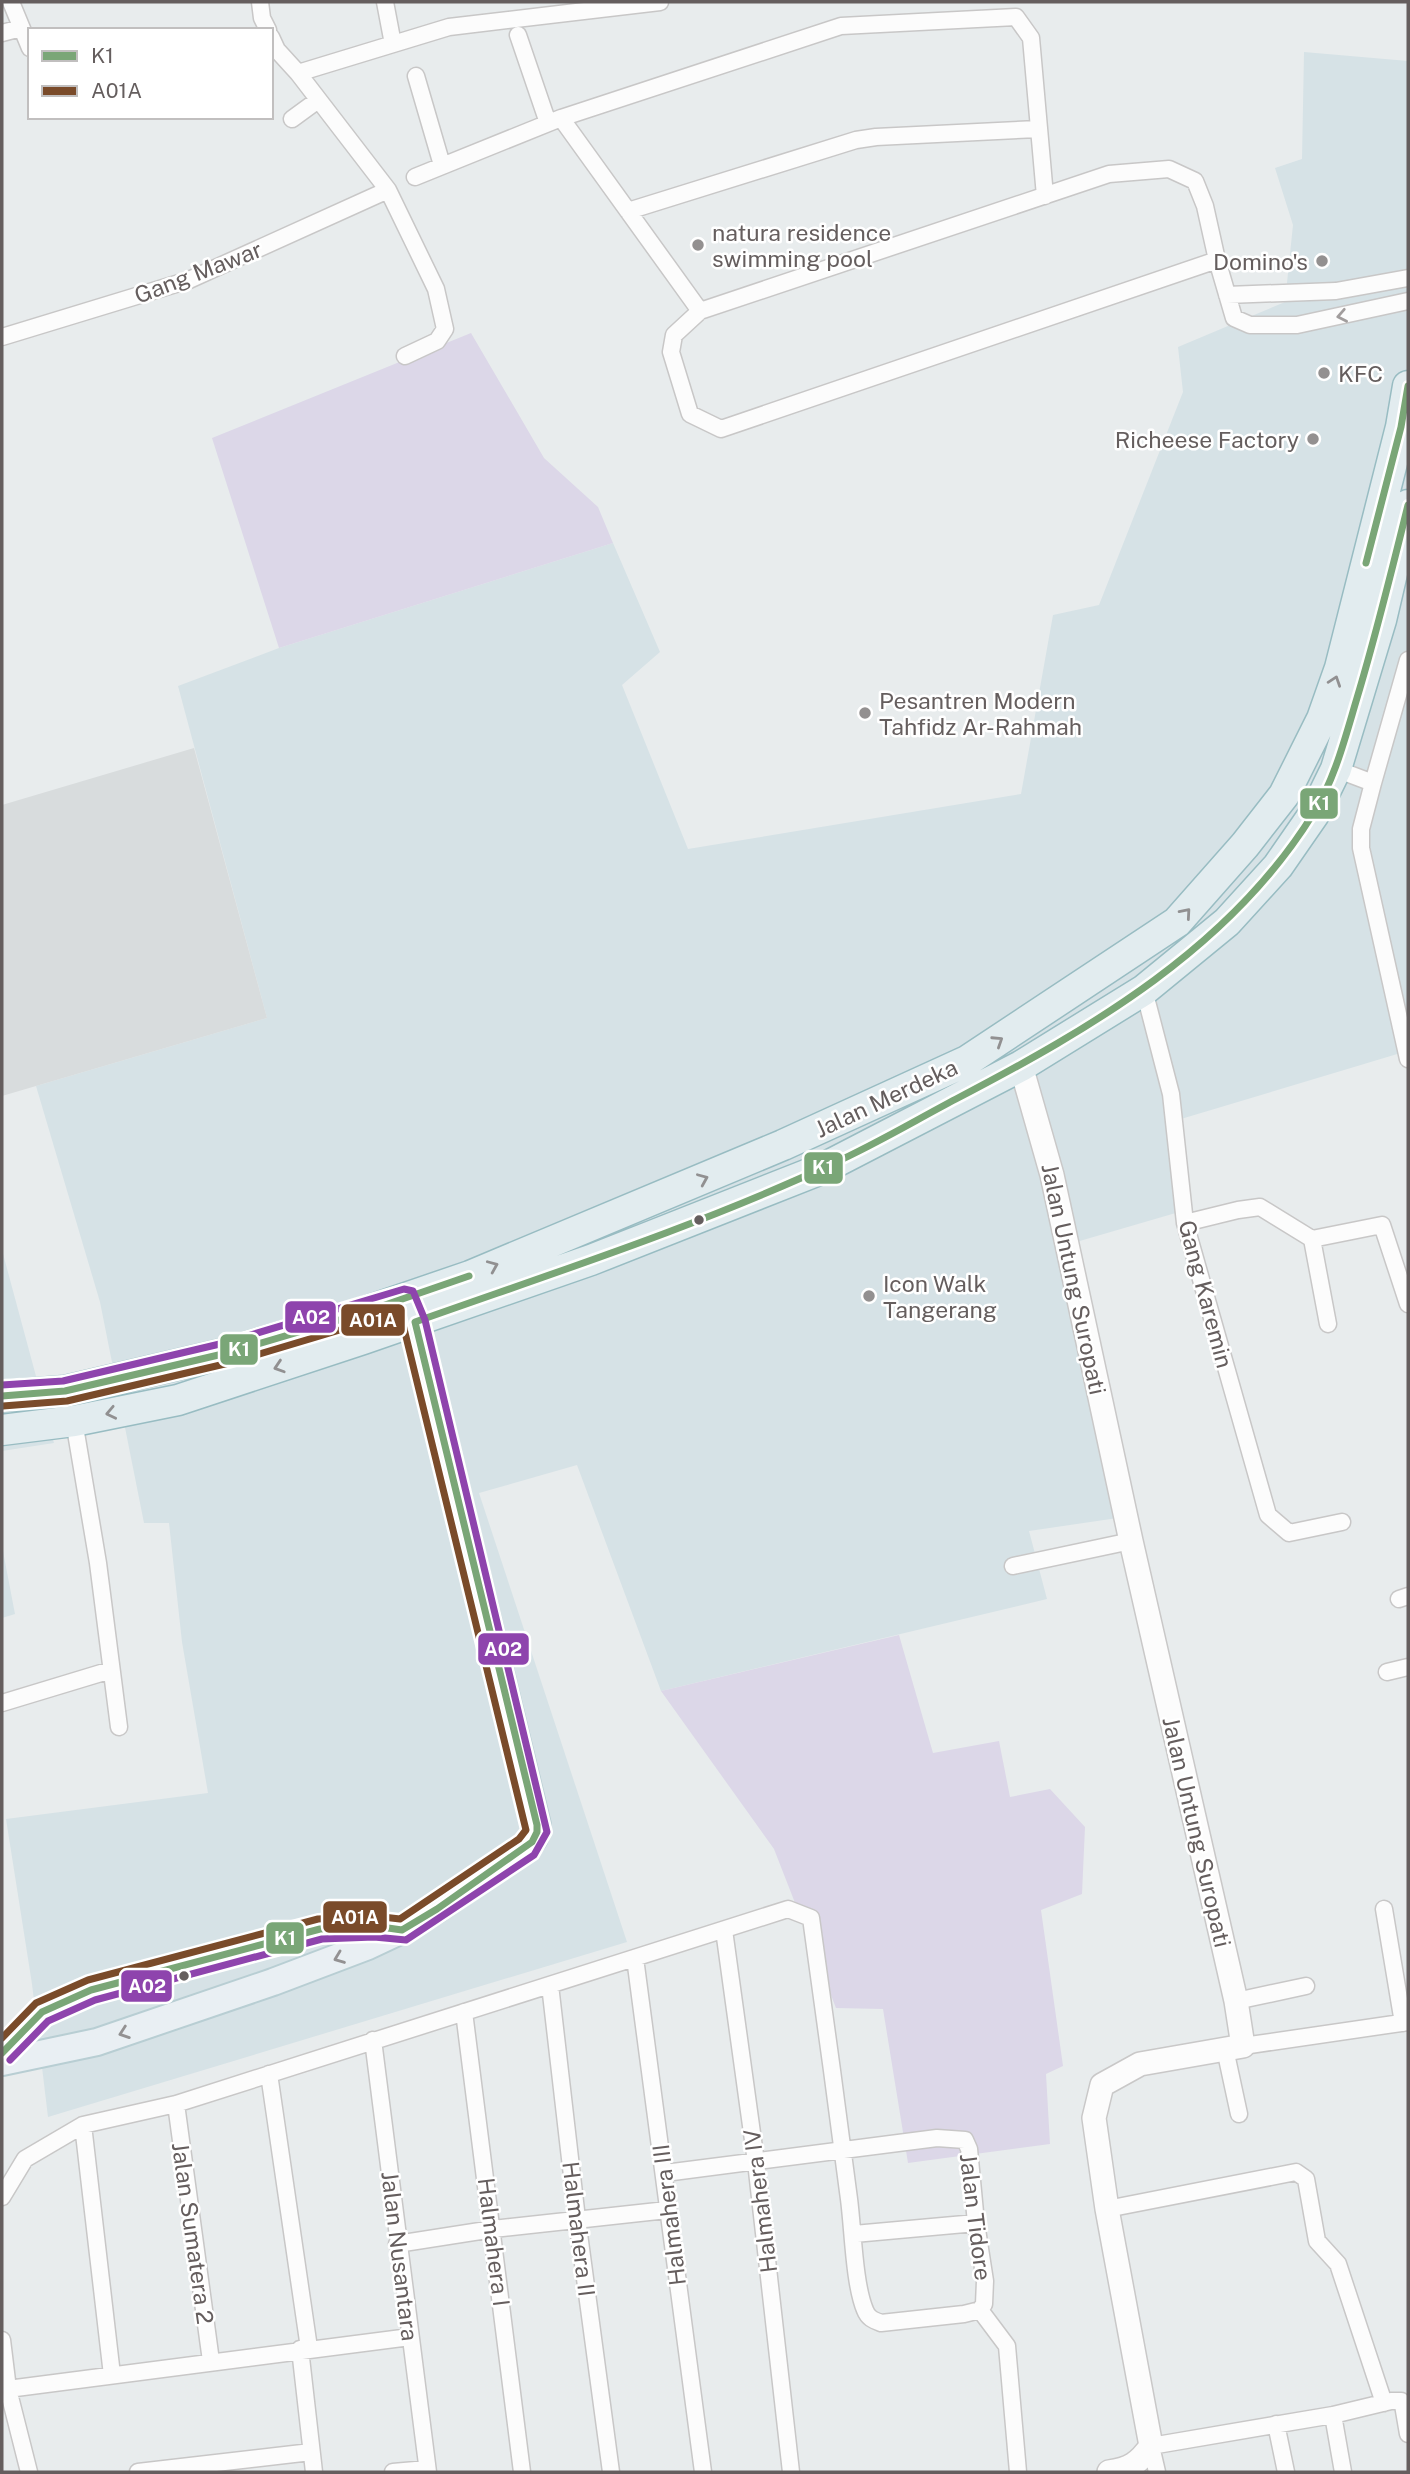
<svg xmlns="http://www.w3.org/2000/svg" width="1410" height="2474" viewBox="0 0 1410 2474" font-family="'Public Sans',sans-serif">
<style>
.commercial{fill:#d6e2e6}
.industrial{fill:#d8dcdd}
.green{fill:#dcd7e8}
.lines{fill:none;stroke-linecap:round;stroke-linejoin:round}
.street-casing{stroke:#c8c7c7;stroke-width:19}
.secondary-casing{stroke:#c9c8c8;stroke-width:26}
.primary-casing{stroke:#b8ced3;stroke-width:30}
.highway-casing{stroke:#98bcc2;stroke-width:33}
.street{stroke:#fcfcfc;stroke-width:16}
.secondary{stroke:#fcfcfc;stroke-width:23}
.primary{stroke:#e9eff3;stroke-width:26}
.highway{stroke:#e2ecef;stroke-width:30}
.bus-1-casing{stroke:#fff;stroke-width:12}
.bus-2-casing{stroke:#fff;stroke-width:12}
.bus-3-casing{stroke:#fff;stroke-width:12}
.bus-1{stroke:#7aa677;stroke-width:7}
.bus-2{stroke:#7a4b2a;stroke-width:7}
.bus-3{stroke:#8e44ad;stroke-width:7}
.oneway{stroke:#a19d9d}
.oneway2{stroke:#919091}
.oneway3{stroke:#939192}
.poi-dot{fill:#939090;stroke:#fff;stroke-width:2.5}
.bus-dot{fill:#655e5e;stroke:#fff;stroke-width:2.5}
.labels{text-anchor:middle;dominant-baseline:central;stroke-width:5;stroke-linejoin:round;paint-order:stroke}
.poi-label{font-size:23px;fill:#655e5e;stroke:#fff;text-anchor:start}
.street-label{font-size:23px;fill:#655e5e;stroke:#fff}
.line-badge{stroke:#fff;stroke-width:2.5}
.badge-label{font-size:19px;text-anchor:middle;font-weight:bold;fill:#fff}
</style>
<rect width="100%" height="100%" fill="#e8eced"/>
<!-- commercial -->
<path class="commercial" d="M1304,52L1408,61V1071L1404,1052L1181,1119L1186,1210L1066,1245L1138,1515L1029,1531L1047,1599L661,1691L577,1465L479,1493L627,1942L48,2117L32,1984L6,1819L208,1793L182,1642L169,1523H144L100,1302L36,1086L267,1018L178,686L279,648L613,543L660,652L622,685L688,849L1021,794L1053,615L1099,605L1183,392L1178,347L1285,302L1293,225L1275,168L1302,159Z
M2,1250L54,1443L2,1451Z
M2,1546L15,1614L2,1618Z"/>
<!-- industrial -->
<path class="industrial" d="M194,748L267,1018L2,1096V805Z"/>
<!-- green -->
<path class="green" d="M471,333L544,458L598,507L613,543L279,648L212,438Z
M899,1635L933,1753L999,1741L1010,1797L1050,1789L1085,1827L1082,1894L1041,1910L1063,2066L1046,2074L1050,2144L908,2163L883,2009L836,2008L774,1849L661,1691Z"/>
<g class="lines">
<defs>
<path id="street" d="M11,2L30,48
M260,2L262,18L268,30
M385,2L393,44
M2,33L21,28
M518,35L548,123
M271,37L277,50L298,73L388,190L436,289L445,329L437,341L405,356
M298,73L449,27L660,2
M416,76L442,165
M561,118L841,26L1016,17L1031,38L1045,196
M292,119L318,100
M415,177L561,118L700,311
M628,211L856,140L876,137L1038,129
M1217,260L721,429L690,414L671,352L674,335L700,311L1109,174L1169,169L1195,181L1205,206L1217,260L1234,318L1250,325H1297L1408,301
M1227,295L1336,291L1408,278
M2,337L189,280L388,190
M1336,769L1373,783L1408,660
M1373,783L1361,829V848L1408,1059
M1144,990L1171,1094L1185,1223L1268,1515L1289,1533L1342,1522
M1185,1223L1238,1210L1260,1207L1312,1239L1382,1225L1408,1304
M1312,1239L1328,1324
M74,1421L98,1563L119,1727
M1013,1566L1131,1541
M1399,1599L1408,1596
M1387,1672L1408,1667
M2,1703L111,1670
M1384,1909L1403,2023
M724,1930L756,2162L791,2472
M635,1958L703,2472
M550,1985L577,2219L611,2472
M1236,2001L1306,1986
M464,2012L522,2472
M373,2040L428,2472
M1243,2046L1408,2022
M1225,2049L1239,2114
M269,2074L309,2348
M176,2104L211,2361
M83,2125L112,2375
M2,2197L25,2159L83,2125L176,2104L788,1909L811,1918C824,2012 837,2105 849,2199C853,2229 854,2284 865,2310C868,2318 873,2320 881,2323L964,2314L980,2310L984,2304L985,2281L976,2223L969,2149L965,2140L937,2138L665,2173
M1107,2209L1296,2172L1306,2179L1317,2241L1338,2264L1384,2403
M854,2234L976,2223
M397,2244L493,2229L667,2210
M980,2310L1007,2346L1018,2472
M2,2340L8,2389L29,2472
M300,2349L314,2472
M8,2389L410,2337
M1333,2415L1343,2472
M1276,2424L1286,2472
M138,2472L311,2452
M393,2472L427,2469
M1157,2472L1151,2446L1333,2415L1391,2401H1401L1403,2405L1408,2434"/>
<path id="secondary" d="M1021,1066L1052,1175L1131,1541L1236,2001L1243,2046L1140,2064L1102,2085L1094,2118L1107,2209L1151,2446C1139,2463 1130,2469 1109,2472"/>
<path id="primary" d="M2,2062L97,2042L273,1982L368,1946L402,1930L437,1909L527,1847L534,1838L537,1825L415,1322L407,1301"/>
<path id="highway" d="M2,1396L65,1391L227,1353L356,1315L470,1276L783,1145L967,1061L1177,922L1245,845L1284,795L1322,719L1340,668L1401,427L1408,386
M2,1430L74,1421L178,1400L363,1339L591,1260L824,1168L1021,1066L1144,990L1227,922L1278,866L1314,814L1336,769L1381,620L1408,505"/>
</defs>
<!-- street casing -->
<use href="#street" class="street-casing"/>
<!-- secondary casing -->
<use href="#secondary" class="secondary-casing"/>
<!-- primary casing -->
<use href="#primary" class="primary-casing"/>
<!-- highway casing -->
<use href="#highway" class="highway-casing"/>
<!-- street -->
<use href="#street" class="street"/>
<!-- secondary -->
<use href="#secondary" class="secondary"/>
<!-- primary -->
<use href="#primary" class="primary"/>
<!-- highway -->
<use href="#highway" class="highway"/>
<defs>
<path id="bus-1" d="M1366,563L1401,427L1408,386
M2,1396L65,1391L227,1353L356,1315L469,1276
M2,2053L42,2012L91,1990L320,1929L374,1926L402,1930L437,1909L532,1842L537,1832V1825L415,1322C556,1272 699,1226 834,1163C876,1144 916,1120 956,1099C1092,1028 1230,948 1313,814C1335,779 1345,738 1357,698C1376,635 1392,570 1408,505"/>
<path id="bus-2" d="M2,2038L36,2003L88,1980L318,1919L374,1916L400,1919L519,1839L526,1830L400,1312L229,1363L67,1401L3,1406"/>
<path id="bus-3" d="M2,1385L63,1381L224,1343L404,1289L413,1291L425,1320L547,1832L534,1855L406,1940L374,1937L322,1939L95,2000L48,2021L10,2060"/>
</defs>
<!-- bus-1 casing -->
<use href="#bus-1" class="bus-1-casing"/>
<!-- bus-2 casing -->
<use href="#bus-2" class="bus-2-casing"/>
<!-- bus-3 casing -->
<use href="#bus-3" class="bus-3-casing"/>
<!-- bus-1 -->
<use href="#bus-1" class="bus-1"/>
<!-- bus-2 -->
<use href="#bus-2" class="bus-2"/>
<!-- bus-3 -->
<use href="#bus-3" class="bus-3"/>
</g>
<!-- one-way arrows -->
<defs><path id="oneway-chevron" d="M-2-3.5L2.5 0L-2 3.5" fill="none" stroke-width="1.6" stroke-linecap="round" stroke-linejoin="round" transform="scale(1.75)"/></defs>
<use class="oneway" href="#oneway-chevron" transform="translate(1342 316) rotate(169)"/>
<g class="oneway2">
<use href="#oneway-chevron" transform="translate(1335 681) rotate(-71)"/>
<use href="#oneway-chevron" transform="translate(1186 913) rotate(-49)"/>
<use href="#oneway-chevron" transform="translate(998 1041) rotate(-33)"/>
<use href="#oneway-chevron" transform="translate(703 1179) rotate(-23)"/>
<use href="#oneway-chevron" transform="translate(493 1266) rotate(-23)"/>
<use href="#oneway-chevron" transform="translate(279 1367) rotate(162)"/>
<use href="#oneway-chevron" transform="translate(111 1413) rotate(168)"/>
</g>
<g class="oneway3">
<use href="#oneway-chevron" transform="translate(339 1958) rotate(159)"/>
<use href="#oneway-chevron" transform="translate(124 2033) rotate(161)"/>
</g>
<!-- markers -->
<g class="poi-dot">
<circle cx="698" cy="245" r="7"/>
<circle cx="1322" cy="261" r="7"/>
<circle cx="1324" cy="373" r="7"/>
<circle cx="1313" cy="439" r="7"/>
<circle cx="865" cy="713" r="7"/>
<circle cx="869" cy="1296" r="7"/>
</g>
<g class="bus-dot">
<circle cx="699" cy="1220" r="6"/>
<circle cx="184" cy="1976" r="6"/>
</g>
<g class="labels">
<!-- poi labels -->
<g class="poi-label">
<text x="712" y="232">natura residence<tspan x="712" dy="26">swimming pool</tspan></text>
<text x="1308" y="261" text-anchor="end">Domino's</text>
<text x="1338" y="373">KFC</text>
<text x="1299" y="439" text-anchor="end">Richeese Factory</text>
<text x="879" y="700">Pesantren Modern<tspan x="879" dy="26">Tahfidz Ar-Rahmah</tspan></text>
<text x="883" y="1283">Icon Walk<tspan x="883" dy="26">Tangerang</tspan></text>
</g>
<!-- street labels -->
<g class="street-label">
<text transform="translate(198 272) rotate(-21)">Gang Mawar</text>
<text transform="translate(886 1098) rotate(-25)">Jalan Merdeka</text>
<text transform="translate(1074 1279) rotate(78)">Jalan Untung Suropati</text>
<text transform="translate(1206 1294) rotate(75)">Gang Karemin</text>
<text transform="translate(1197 1832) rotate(77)">Jalan Untung Suropati</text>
<text transform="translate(760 2201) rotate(-97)">Halmahera IV</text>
<text transform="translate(669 2215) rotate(-97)">Halmahera III</text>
<text transform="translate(976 2217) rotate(83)">Jalan Tidore</text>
<text transform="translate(579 2229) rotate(83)">Halmahera II</text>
<text transform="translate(193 2233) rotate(82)">Jalan Sumatera 2</text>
<text transform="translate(494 2242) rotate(83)">Halmahera I</text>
<text transform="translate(400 2256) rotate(83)">Jalan Nusantara</text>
</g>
</g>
<g class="line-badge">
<rect x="1299" y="787" width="40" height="33" rx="7" fill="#7aa677"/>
<rect x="803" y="1151" width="41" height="34" rx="7" fill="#7aa677"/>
<rect x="284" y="1300" width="53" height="34" rx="7" fill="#8e44ad"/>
<rect x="340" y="1303" width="66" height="34" rx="7" fill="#7a4b2a"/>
<rect x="219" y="1333" width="40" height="33" rx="7" fill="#7aa677"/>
<rect x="477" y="1632" width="53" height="34" rx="7" fill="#8e44ad"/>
<rect x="322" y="1900" width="66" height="34" rx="7" fill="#7a4b2a"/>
<rect x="265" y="1921" width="40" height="34" rx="7" fill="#7aa677"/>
<rect x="120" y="1969" width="53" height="34" rx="7" fill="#8e44ad"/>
</g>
<g class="badge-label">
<text x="1319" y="810">K1</text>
<text x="823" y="1174">K1</text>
<text x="311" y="1324">A02</text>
<text x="373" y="1327">A01A</text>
<text x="239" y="1356">K1</text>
<text x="503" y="1656">A02</text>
<text x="355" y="1924">A01A</text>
<text x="285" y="1945">K1</text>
<text x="147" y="1993">A02</text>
</g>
<!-- border -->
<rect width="1410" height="2474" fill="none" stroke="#655e5e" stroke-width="7"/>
<!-- legend -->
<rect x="28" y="28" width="245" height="91" fill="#ffffff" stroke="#c1bfbf" stroke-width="2"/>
<rect x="42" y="51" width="35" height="10" fill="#7aa677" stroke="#c1bfbf" stroke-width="2"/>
<text x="91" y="63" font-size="21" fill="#655e5e">K1</text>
<rect x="42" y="86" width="35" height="10" fill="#7a4b2a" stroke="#c1bfbf" stroke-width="2"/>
<text x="91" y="98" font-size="21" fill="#655e5e">A01A</text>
</svg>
